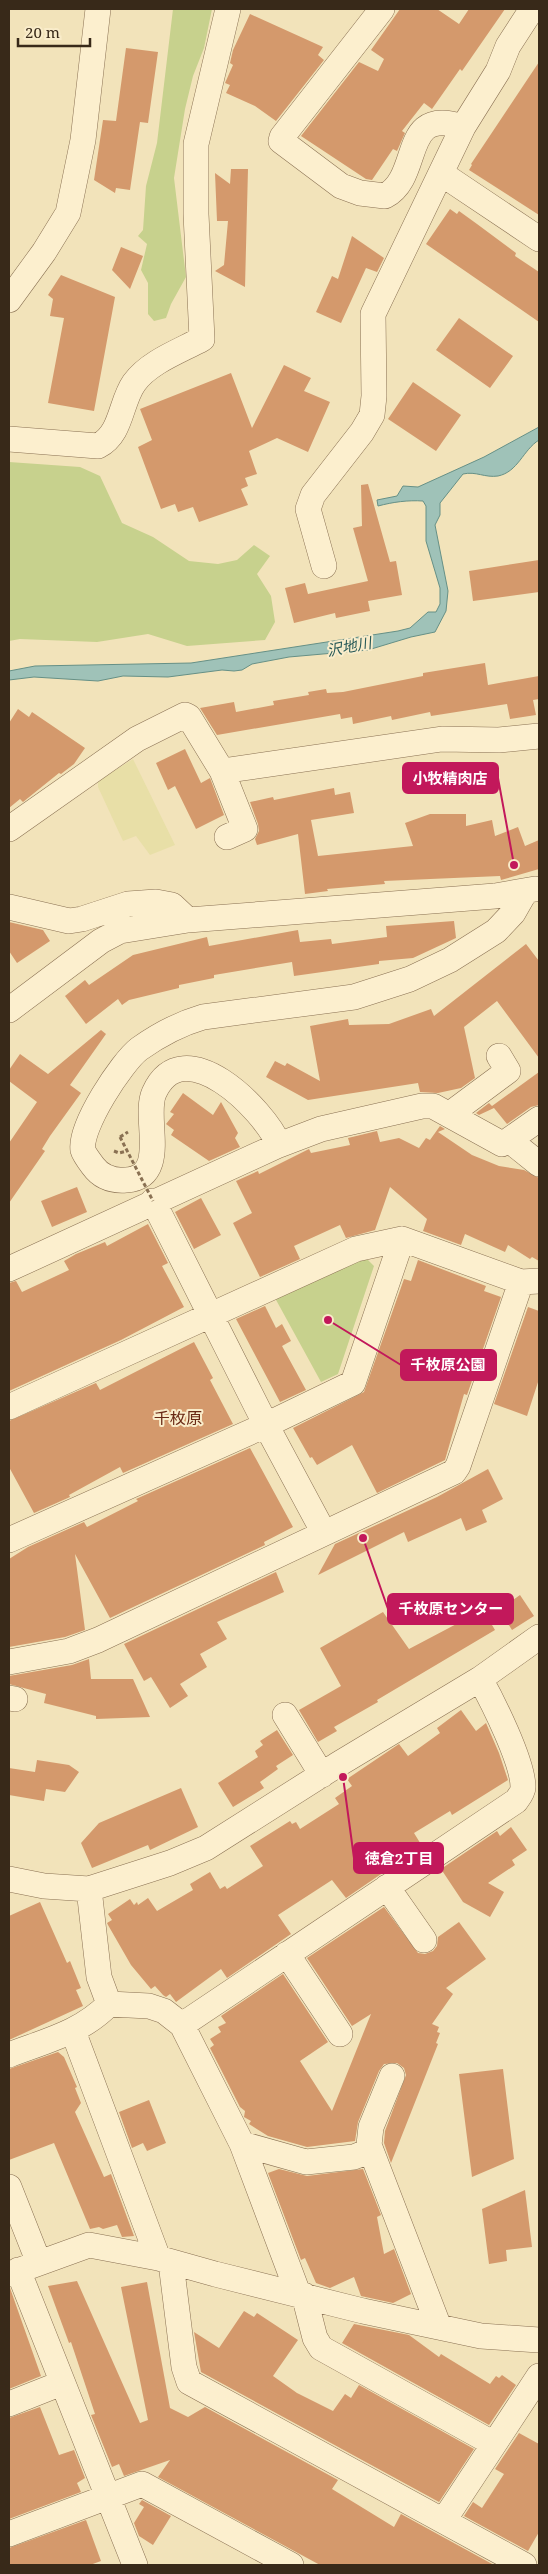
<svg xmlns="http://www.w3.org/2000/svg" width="548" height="2574" viewBox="0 0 548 2574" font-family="'Noto Serif','Noto Sans JP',serif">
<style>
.farmland{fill:#e8dfa7}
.green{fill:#c7d18d}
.water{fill:#9fc2b8;stroke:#669086}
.building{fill:#d4996c}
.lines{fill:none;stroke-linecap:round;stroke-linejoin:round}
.minor-casing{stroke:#8a7153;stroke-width:26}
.path{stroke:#8a7153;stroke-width:3;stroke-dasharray:4 2.5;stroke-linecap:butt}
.minor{stroke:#fcefce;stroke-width:25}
.path-bridge{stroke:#8a7153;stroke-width:3;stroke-dasharray:4 2.5;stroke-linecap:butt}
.labels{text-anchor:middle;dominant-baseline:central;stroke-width:4;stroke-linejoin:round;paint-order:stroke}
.water-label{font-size:15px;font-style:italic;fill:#275957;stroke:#f9ecca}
.quarter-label{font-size:16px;fill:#692814;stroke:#f9ecca}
.leader{fill:none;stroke:#c2185b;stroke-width:2}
.callout-dot{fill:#c2185b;stroke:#f9ecca;stroke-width:2}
.callout{fill:#c2185b;stroke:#c2185b;stroke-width:2}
.callout-label{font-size:15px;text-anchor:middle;font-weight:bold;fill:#fff}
</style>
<rect width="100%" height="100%" fill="#f2e3ba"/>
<!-- farmland -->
<path class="farmland" d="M133,759L175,845L150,855L136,836L123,841L98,787V781Z"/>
<!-- green -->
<path class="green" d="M173,9H212L204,48L193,76L185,109L174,178L186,277L171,304L166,318L154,321L148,314V283L141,270L147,244L138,236L143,230L146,186L157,143Z
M9,462L80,467L100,476L122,523L153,537L189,561L218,564L237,560L254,545L270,556L257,574L271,596L275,622L265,640L187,646L148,634L97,642L20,639L9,641Z
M360,1259H367L374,1266L338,1374L321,1382L275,1298Z"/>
<!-- water -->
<path class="water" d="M539,427V440C523,450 518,472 498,476C485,478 476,471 463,474L440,503V515L435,525L448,591L446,611L435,632L411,637L368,650L289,657L252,664L242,670L234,671L222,670L168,677L123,676L98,681L34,677L9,680V671L35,666L191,663L398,631L410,628L428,612H436L440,604V588L426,541V506L423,501C408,500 393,502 378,506L377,500L397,496L403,486L418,487L484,457Z"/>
<!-- building -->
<path class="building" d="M400,9H437L459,24L469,9H505L462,71L460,69L432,109L424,103L402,131L405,133L397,151L393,149L372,180L366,179L301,136L359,62L378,71L384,59L371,50Z
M250,14L323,47L318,55L324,60L276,121L255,106L226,93L230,85L225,83L233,65L230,63L233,50Z
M126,48L158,52L148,123L140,122L130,190L116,188L115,193L94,180L103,120L116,121Z
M539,62V215L469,170L472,165L471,164Z
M231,169H248L245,287L215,271L224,265L228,221H217L215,173L230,184Z
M450,209L457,214L459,211L477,224L516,253L515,256L539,272V322L426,244Z
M352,236L384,258L377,272L366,268L341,323L316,312L332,276L338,279Z
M121,247L143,256L130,289L112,270Z
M61,275L115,297L94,411L48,403L64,318L50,316L53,299L48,295Z
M459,318L513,356L490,388L436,350Z
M284,365L311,378L304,391L330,402L308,452L277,438L249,451L257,474L245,478L248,486L241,489L248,505L199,522L193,507L178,512L175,504L161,509L138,447L152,440L140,409L231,373L252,428Z
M413,382L461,415L436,451L388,419Z
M368,484L390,562L396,561L402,595L368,601L370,611L336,618L335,613L294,623L285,588L305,583L308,594L368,581L353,528L362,526L361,485Z
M539,560V592L473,601L469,571Z
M485,663L488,685L539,676V699L533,700L536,715L510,719L507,704L431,716L430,712L392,720L391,716L353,724L352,717L341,719L340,714L217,735L200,708L234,702L236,712L274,705L273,701L309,695L308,692L326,689L327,693L343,692L423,676V673Z
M18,709L29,717L32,712L85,748L74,764L61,774L59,773L23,802L20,799L9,808V723Z
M185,749L201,783L210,778L224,815L196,829L175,786L168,790L156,763Z
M334,788L335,795L350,792L354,813L311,820L318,856L413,846L405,823L430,814H466V826L492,820L495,836L518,827L525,846L539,840V869L501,880L500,876L384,881L385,884L327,889L328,891L305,894L298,834L257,845L255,839L259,831L258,824L250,802L273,797L274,800Z
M454,921L456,938L413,958L379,961V964L294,976L292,962L214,975V978L179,985V988L129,1000L122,1005L118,999L86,1024L65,996L85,980L89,985L133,955L207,937L209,946L298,930L300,942L331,939L332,944L387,937L386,926Z
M9,922L43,930L50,941L17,963L9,951Z
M526,944L539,961V1058L497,1001L464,1027L475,1078L461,1088L438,1093L420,1092L418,1083L308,1100L266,1077L275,1061L285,1066L287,1063L320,1081L310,1026L348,1019L349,1025L389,1024L431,1009L434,1016Z
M101,1030L106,1034L70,1085L81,1093L50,1136L42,1149L45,1151L9,1203V1143L37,1102L9,1081V1070L20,1054L48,1074Z
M539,1072V1105L531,1107L507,1124L494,1108L479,1115L476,1113L489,1103L492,1106Z
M183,1093L213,1115L221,1102L238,1133L235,1138L240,1147L209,1161L171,1135L174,1130L166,1124L174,1114L170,1112Z
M440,1126L445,1129L438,1132L472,1155L499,1166L524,1170L539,1178V1261L532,1257L530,1259L508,1245L505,1252L465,1234L461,1245L423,1231L427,1219L390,1187L375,1230L346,1238L340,1225L294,1246L300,1259L260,1277L233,1223L252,1213L236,1181L258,1171L259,1174L309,1149L311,1153L350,1145L348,1138L377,1131L380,1142L399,1138L419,1148L426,1138L430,1140Z
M77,1187L87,1212L52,1227L41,1201Z
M201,1198L221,1235L194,1249L175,1212Z
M148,1224L168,1263L162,1266L184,1307L121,1340L9,1391V1283L16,1281L22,1292L69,1270L64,1261L76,1254L105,1242L107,1246Z
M418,1260L486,1286L484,1291L501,1297L467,1395L464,1394L445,1460L377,1493L352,1445L317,1465L312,1457L310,1458L293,1428L364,1392L404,1279L411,1281Z
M265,1306L276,1328L282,1324L291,1341L282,1346L306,1390L280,1402L236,1319Z
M528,1307L539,1311V1379L527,1416L494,1404Z
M194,1342L213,1378L210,1380L233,1424L123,1473L120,1467L69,1495L70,1497L34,1513L9,1467V1421L96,1383L100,1390Z
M250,1448L293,1527L264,1542L265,1545L110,1618L75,1554L85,1630L65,1637L9,1647V1559L28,1547L84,1522L87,1527L138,1501L136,1499Z
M488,1469L503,1499L482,1510L487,1522L466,1531L461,1518L408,1542L404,1532L318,1575L335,1544L437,1497Z
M276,1572L284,1592L217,1622L227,1639L200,1654L207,1667L180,1684L188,1696L170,1708L151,1677L144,1681L124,1644Z
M520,1595L534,1616L512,1630L499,1610Z
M483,1610L495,1630L377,1700L378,1702L334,1727L337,1731L318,1742L299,1710L341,1686L320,1648L383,1612L409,1649Z
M89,1659L91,1679H133L150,1717L96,1719V1716L44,1703L46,1694L9,1684V1676L72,1665Z
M461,1710L476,1731L486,1723L499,1753L508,1780L452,1815L450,1811L414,1833L422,1846L346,1898L332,1880L278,1915L291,1934L227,1978L221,1969L176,2002L170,1994L166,1997L163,1995L155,1986L151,1989L131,1965L108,1925L107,1923L112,1920L108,1914L130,1899L134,1905L137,1902L138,1905L148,1898L157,1911L193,1890L190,1884L210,1872L220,1889L225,1886L227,1889L263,1866L250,1846L290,1821L292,1824L296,1822L300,1829L339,1804L335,1798L352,1786L347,1779L399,1744L408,1756L440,1733L437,1728Z
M277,1730L293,1755L276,1766L278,1769L260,1782L264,1788L233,1807L218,1783L258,1757L255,1751L263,1745L260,1741Z
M37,1760L69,1765L79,1772L65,1792L46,1789L44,1801L9,1795V1768L35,1772Z
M181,1788L198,1827L150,1850L148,1845L92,1868L81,1843L99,1823Z
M511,1827L527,1850L512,1860L515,1865L488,1883L504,1892L490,1917L463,1902L441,1869L497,1831L500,1836Z
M40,1902L67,1963L70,1961L81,1988L76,1990L83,2006L9,2040V1916Z
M384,1907L418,1953L425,1954L433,1951L437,1946L438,1937L459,1922L486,1959L446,1988L453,1994L432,2024L439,2027L437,2032L440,2033L436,2043L438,2044L391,2163L384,2143L385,2131L406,2075L404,2068L397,2063L384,2064L379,2071L358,2122L355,2141L307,2147L268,2136L249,2124L251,2121L244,2117L245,2111L240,2107L210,2048L214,2045L210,2039L221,2032L218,2027L226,2023L221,2016L283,1974L328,2042L300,2061L332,2111L371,2014L352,2026L307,1958Z
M58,2052L64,2057L77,2087L75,2088L81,2103L75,2112L104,2177L111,2174L134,2236L122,2237L117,2225L103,2229L99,2227L90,2229L54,2143L9,2160V2069Z
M503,2069L514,2159L472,2177L459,2074Z
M149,2100L166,2143L147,2151L143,2143L132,2148L119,2112Z
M279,2169L307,2176L363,2169L381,2215L377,2217L384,2254L394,2249L411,2294L393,2303L361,2296L354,2277L330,2288L316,2283L305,2258L301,2260L268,2173Z
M525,2190L532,2247L506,2250L507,2261L489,2264L482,2209Z
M77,2281L140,2423L148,2420L121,2287L147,2282L170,2408L188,2417L205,2407L338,2480L332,2489L394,2527L401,2514L494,2565H320L158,2477L170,2460L124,2476L119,2464L112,2467L91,2415L95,2414L71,2342L69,2343L48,2286Z
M10,2288L41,2376L9,2389V2289Z
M244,2311L254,2317L257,2313L298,2340L273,2376L297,2393L333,2411L345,2394L351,2398L359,2385L474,2449L439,2502L201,2372L194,2332L219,2348Z
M354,2324L409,2335L439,2357L441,2354L490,2384L496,2376L499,2378L502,2375L516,2385L489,2425L342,2343Z
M40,2407L59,2455L74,2450L85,2478L77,2483L81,2492L9,2519V2418Z
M519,2433L539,2444V2532L528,2551L464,2516L473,2502L482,2508L504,2474L495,2469Z
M142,2500L171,2516L153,2545L139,2536L134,2523L144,2507L139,2504Z
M86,2520L101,2561L90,2565H9V2548Z"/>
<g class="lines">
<defs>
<path id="minor" d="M382,9L282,137L281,141L341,186L360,193L385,196C423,176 399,105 463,127
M442,174L539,239
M9,300L44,252L68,213L83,140L98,9
M9,439L98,446C122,434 120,403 134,383C149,362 180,351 202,339L196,214V144L228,9
M324,566L308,509L313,495L362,432L372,415L374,396L373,314L463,127L498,71L508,46L532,9
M9,829L137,739L185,715L189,717L222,771
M227,837L245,829L222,771L442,739L499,740L539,736
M9,907L69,921L82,919L128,904L156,902L172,905L188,920
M9,1010L101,941L120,931L188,920L495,896L535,889
M450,1114L508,1071L499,1056
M509,1140L539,1119
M279,1145L321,1129L422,1106H433L502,1144L509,1140L539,1164
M153,1201L266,1425L324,1533
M9,1269L279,1145C264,1109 183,1028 154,1093C143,1118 170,1177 126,1180C112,1181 101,1177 93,1166C90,1162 84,1154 83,1150C79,1127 122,1062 139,1049C160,1034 179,1024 203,1017L354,997L410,979L450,960L496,931L513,913L525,892
M9,1407L356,1249L402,1239L521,1282L539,1281
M9,1540L266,1425L353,1383L402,1239
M9,1662L69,1651L98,1640L454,1472L458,1466L521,1282
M9,1698L15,1699
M285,1715L322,1775
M9,1879L44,1886L89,1889L170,1863L206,1848L337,1765L480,1679L539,1637
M387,1887L424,1940
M89,1889L99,1977L109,2004
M287,1954L340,2034
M182,2025L516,1801C519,1797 523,1792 523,1787C523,1762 493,1702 480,1679
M73,2031L158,2258
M9,2055C45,2041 81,2033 109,2004L149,2006L164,2011L182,2025L242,2144L298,2293
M392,2076L371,2127L369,2145L439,2327
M242,2144L306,2162L354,2157L371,2150
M9,2187L39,2263
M171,2263L184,2367L189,2382L524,2565
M18,2270L135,2565
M9,2274L89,2245L158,2258L215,2274L363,2311L481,2336L539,2340
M304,2295L315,2338L321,2348L494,2444
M9,2404L62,2383
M444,2520L539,2376
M9,2534L142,2484L291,2565"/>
</defs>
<!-- minor casing -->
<use href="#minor" class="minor-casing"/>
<!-- path -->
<path class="path" d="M120,1137L128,1132
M114,1151L119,1153L127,1151"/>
<!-- minor -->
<use href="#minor" class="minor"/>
<!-- path-bridge -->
<path class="path-bridge" d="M120,1137L153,1201"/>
</g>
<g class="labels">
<!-- water labels -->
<g class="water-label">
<text transform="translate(349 646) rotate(-11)">沢地川</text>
</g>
<!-- quarter labels -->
<g class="quarter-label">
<text x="178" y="1418">千枚原</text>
</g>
</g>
<!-- callouts -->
<path class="leader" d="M514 865L498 778M328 1320L401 1365M363 1538L388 1609M343 1777L354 1858"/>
<g class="callout-dot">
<circle cx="514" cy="865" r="5"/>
<circle cx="328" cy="1320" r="5"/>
<circle cx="363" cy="1538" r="5"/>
<circle cx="343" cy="1777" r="5"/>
</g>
<g class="callout">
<rect x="403" y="763" width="95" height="30" rx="5"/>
<rect x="401" y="1350" width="95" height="30" rx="5"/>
<rect x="388" y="1594" width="125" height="30" rx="5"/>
<rect x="354" y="1843" width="89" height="30" rx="5"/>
</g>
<g class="callout-label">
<text x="450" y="784">小牧精肉店</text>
<text x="448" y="1370">千枚原公園</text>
<text x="451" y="1614">千枚原センター</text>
<text x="399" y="1864">徳倉2丁目</text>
</g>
<!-- border -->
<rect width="548" height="2574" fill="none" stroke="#382919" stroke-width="20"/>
<!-- scale -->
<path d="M18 38v8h72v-8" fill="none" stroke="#382919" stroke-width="2.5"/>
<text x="25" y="38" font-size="15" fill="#382919" stroke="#f9ecca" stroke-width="4" paint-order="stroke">20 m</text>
</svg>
